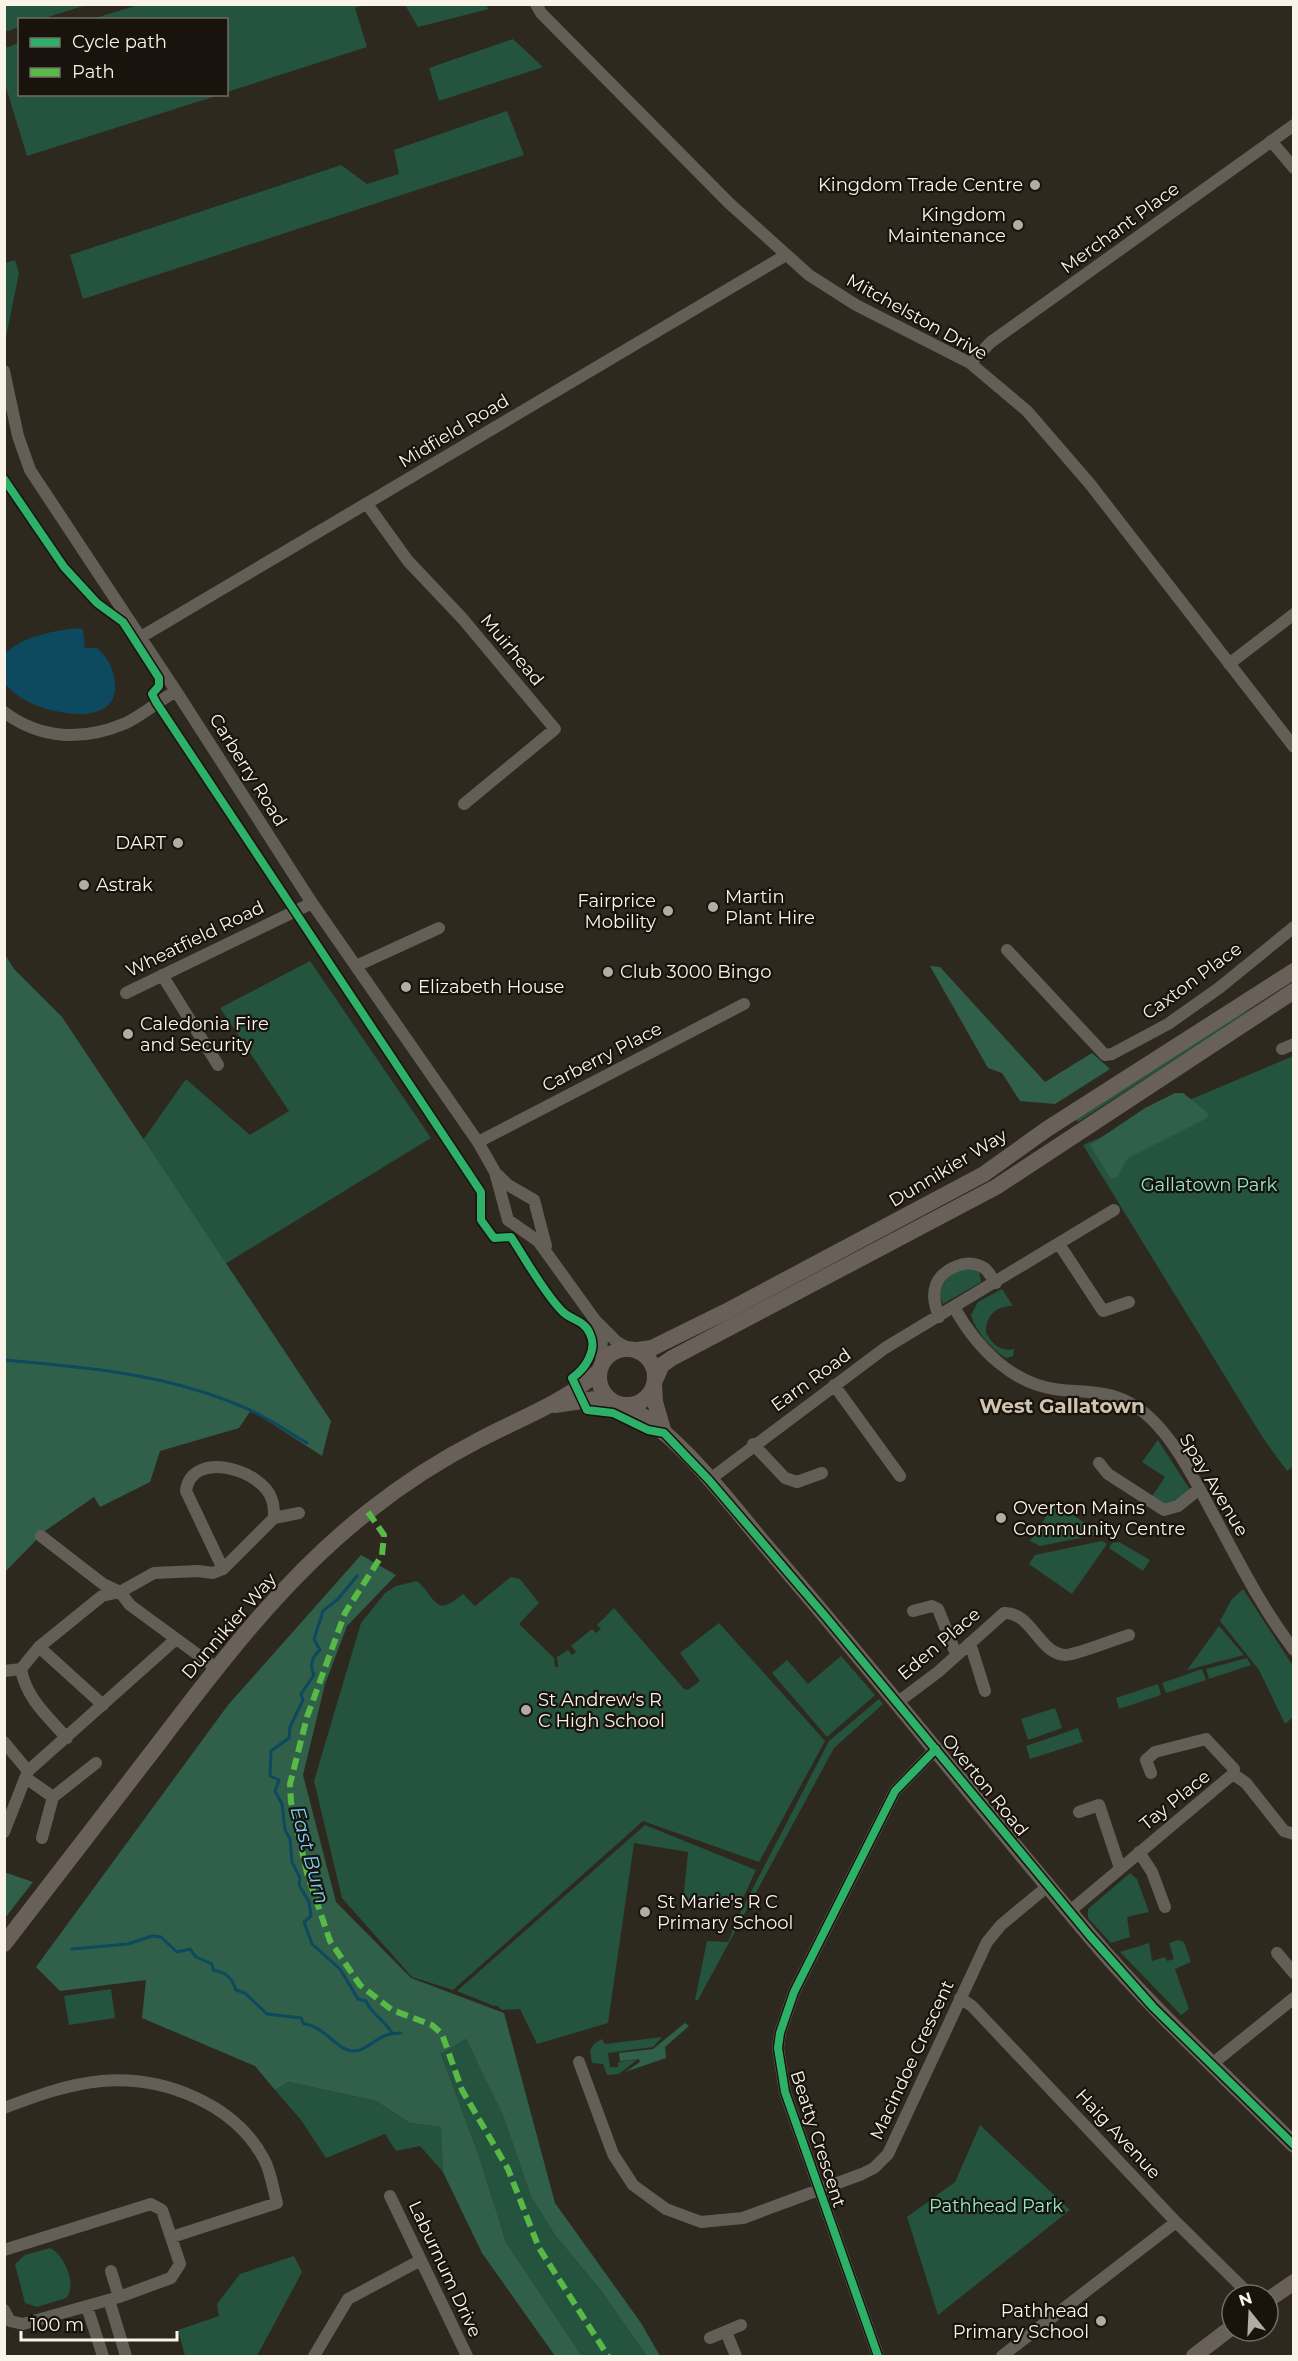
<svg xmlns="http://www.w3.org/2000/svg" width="1298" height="2361" viewBox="0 0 1298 2361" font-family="Montserrat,sans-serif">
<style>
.green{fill:#24533e}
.forest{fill:#30604a}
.water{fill:#0d495f}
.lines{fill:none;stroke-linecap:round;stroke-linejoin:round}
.stream{stroke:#0d495f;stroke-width:3}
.street{stroke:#635f56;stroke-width:12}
.secondary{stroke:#686059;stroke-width:16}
.quiet{stroke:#58b947;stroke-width:6;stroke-dasharray:12 6;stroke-linecap:butt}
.cycleway-casing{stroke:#18130c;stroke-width:11}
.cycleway{stroke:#2db169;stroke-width:8}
.poi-dot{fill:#b3aca2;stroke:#18130c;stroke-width:2}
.labels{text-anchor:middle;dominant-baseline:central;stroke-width:4.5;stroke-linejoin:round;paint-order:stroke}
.poi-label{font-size:18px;fill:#faf3e8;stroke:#18130c;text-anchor:start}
.street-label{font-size:18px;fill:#faf3e8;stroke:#18130c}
.park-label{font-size:18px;fill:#93ebc3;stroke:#18130c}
.neighbourhood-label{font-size:20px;font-weight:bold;fill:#d2c5b0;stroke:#18130c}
.water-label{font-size:20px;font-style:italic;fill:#76d0f8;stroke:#18130c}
</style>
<rect width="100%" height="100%" fill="#2e291f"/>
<!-- green -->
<path class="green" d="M4,5L5,4L86,5L42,19L20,20L19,27L5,32Z
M138,5H364L355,8L367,47L227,92L226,20L92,19Z
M405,5H485L489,9L418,27Z
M513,39L543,67L439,101L429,68Z
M19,43L20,94L219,95L27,156L5,84V48Z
M507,111L524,155L83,299L70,255L341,165L367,184L399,174L394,150Z
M15,260L19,273L5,342V263Z
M310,961L431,1138L225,1264L143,1140L186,1079L250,1135L289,1111L220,1008Z
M1293,982V984L1078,1122L1074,1117L1208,1031L1251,1009Z
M1293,1056L1294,1466L1287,1471L1263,1438L1083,1145Z
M965,1267L979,1271L981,1282L943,1304L939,1294C944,1279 951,1273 965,1267Z
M1002,1289L1013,1306C996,1306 986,1315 986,1332C991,1344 1001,1352 1014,1349L1013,1356L1006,1358C992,1350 975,1330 971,1315L978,1302Z
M1158,1440L1189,1488L1186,1496L1166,1506L1151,1498L1165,1477L1142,1462Z
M1055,1503L1098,1532L1095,1535L1040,1546L1030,1541Z
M1102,1541L1107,1544L1072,1594L1029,1564L1035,1555Z
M1119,1542L1150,1560L1143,1571L1109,1548L1112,1543Z
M511,1577L520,1579L539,1603L519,1624L554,1658L555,1667H558L557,1657L568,1650L572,1655L576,1652L571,1646L592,1629L596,1633L601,1629L597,1625L614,1608L684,1689L688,1690L700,1681L680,1653L719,1623L825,1741L759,1862L643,1821L453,1990L412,1977L342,1898L314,1781L361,1623L385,1593L396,1586L417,1581C437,1598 434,1619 463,1594L475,1606Z
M1243,1589L1293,1666V1717L1285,1724L1259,1670L1220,1621L1232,1599Z
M1219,1626L1244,1655L1187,1670Z
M841,1656L875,1695L827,1737L772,1673L787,1660L808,1684Z
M1247,1658L1251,1665L1209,1679L1206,1669Z
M1202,1669L1206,1680L1166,1693L1162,1683Z
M1158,1684L1161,1695L1119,1709L1116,1698Z
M879,1699L883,1704L834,1748L698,2000H695L707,1941L728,1942L738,1917L829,1741Z
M1055,1708L1062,1728L1028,1740L1021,1719Z
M1078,1728L1083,1742L1030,1759L1026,1746Z
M645,1825L756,1870L738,1909L683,1902L688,1852L634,1843L608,2023L537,2044L520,2009L502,2010L496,2005L494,2006L457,1991Z
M1130,1873L1137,1879L1149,1912L1127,1917L1130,1937L1111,1943L1088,1918V1909Z
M1178,1940L1184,1942L1191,1962L1175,1969L1189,2009L1181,2015L1120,1952L1149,1943L1152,1961L1165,1957L1167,1961L1174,1959L1169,1943Z
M111,1989L115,2018L69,2025L64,1996Z
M662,2037L653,2047L608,2053L610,2067H618V2062L638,2059L619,2074L607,2075L603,2064L592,2063L590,2050L594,2044L602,2039L605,2044Z
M466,2039L504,2118L531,2197L555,2235L602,2292L647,2356H582L506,2242L480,2159L441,2054Z
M289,2082L376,2101L410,2123L442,2127L443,2172L420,2146L396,2151L385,2134L326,2158L301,2120L275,2090Z
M980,2125L1070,2210L938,2315L907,2217L955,2182Z
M50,2248C64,2254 78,2286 66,2298L37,2307L25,2303L15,2264L25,2255Z
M294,2256L302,2272L257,2356H185L178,2330L219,2316L217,2304L240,2274Z"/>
<!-- forest -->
<path class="forest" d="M4,953L14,969L62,1017L331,1421L322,1456L251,1410L239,1428L160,1451L150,1482L100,1507L94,1497L45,1531L5,1572Z
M930,966L940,967L1045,1082L1092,1053L1110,1069L1055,1104L1020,1101L1002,1073L988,1068Z
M1175,1093H1183L1208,1113L1207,1118L1128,1158L1117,1177L1111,1179L1090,1145L1145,1108Z
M361,1555L396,1575L347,1626L325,1684L303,1775L336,1902L411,1978L504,2013L555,2203L641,2323L660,2356H647L602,2292L555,2235L531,2197L504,2118L466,2039L441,2054L480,2159L506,2242L582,2356H555L482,2253L443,2172L441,2127L410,2123L376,2101L289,2082L275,2090L255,2066L142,2018L146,1980L60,1991L36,1967L228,1705Z
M4,1872L33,1882L5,1918H4Z
M685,2023L689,2026L665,2047L666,2058L625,2072L640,2062L639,2059L620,2061L619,2053L653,2049Z"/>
<!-- water -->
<path class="water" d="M79,628L83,630L85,648H97C109,659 114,669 115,685C117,728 51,714 27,701C18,697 11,690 5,684V654C20,637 56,630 79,628Z"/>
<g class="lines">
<!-- stream -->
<path class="stream" d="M4,1360C86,1367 167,1374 243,1407C266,1416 286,1431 307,1443
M357,1576L338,1599L323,1611L314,1639L320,1650C312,1657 309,1665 314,1675L301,1694L303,1700L290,1727L289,1738L271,1751L270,1776L279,1780L275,1791L282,1804L285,1830L290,1839L292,1862L300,1878L299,1885L309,1902L311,1916L304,1922L312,1944L340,1969L358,1999L366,2001C372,2015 385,2020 392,2033
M72,1949L128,1944L152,1936L161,1937L177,1952L190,1949L196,1957L212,1964L213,1970C226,1972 232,1978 236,1990L245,1993L267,2014L301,2018L304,2024C325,2026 337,2051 353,2051C370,2051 377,2032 401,2033"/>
<!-- street -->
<path class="street" d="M536,4L541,13L729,203L809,275L856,305L970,363L1027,411L1090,484L1294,747
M1271,141L1294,168
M970,363L991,342L1294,125
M4,371L18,436L30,470L176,691L312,903L478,1142L495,1172L508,1220L538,1241L595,1320L617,1342L630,1349
M367,504L408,561L462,618L555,729L464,804
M141,637L786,255
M1229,664L1294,614
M4,712C41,740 84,741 126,723C143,715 160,700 176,691
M1007,950L1105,1055L1112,1054L1168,1024L1219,988L1294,927
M356,966L439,928
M162,975L218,1065
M126,993L312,903
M1282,1049L1294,1044
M478,1142L744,1004
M498,1175L508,1185L534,1200L546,1246
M1059,1244L1103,1311L1129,1302
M954,1307C976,1347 1013,1386 1061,1390C1083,1392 1108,1391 1128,1402C1170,1423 1197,1486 1219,1525C1242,1568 1264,1611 1294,1650
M939,1317C935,1306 932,1295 936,1285C942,1268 969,1257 984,1268C989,1271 992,1279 996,1283
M598,1327L602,1335L601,1365
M834,1385L900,1476
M753,1444L785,1478L797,1482L822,1473
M1099,1463L1108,1474L1164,1510L1178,1506L1199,1489
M709,1480L885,1348L1114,1210
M274,1518L299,1513
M41,1536L103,1584L120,1592L130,1605L216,1668
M913,1611L932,1606L938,1609L956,1654
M970,1643L985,1691
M39,1647L103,1705
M4,1671L21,1669
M898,1702L938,1672L1004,1613C1032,1612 1038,1653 1065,1655C1076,1655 1115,1639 1129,1635
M67,1738C48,1717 26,1698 21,1669L39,1647L102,1596L120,1592L154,1573L198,1571L213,1573L223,1569L274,1518C274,1512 274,1505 272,1500C263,1469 191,1449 186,1491L223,1569
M4,1742L28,1771
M1151,1773L1146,1760L1155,1752L1206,1739L1234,1769L1233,1774L1246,1783L1284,1831L1294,1834
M26,1778L53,1797
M1079,1812L1099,1805L1120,1868
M4,1832L28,1771L176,1639
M42,1838L53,1797L96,1763
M1139,1852L1152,1872L1165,1907
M1070,1911L1233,1774
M1277,1953L1294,1973
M960,1998L972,2006L1176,2222L1250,2295
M579,2062L613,2154L633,2185L666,2209L701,2222L743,2218L862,2174L874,2168L888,2154L987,1942L1001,1925L1048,1886
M1212,2064L1294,1998
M4,2108C36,2096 68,2084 102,2081C163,2076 234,2103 264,2159C271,2172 273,2189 277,2203L172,2237
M390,2196L467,2356
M4,2250L151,2204L162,2210L180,2264L171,2278L119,2297L23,2324L10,2321L4,2310
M111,2271L119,2297
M109,2300L126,2356
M87,2307L103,2356
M726,2332L736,2356
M710,2338L741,2325
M314,2356L348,2299L421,2260
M878,2356L785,2092L778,2048L780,2033L794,1992L895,1791L936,1749
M1002,2356L1176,2222"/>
<!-- secondary -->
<path class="secondary" d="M599 1377a28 28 0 1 1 56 0a28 28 0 1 1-56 0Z
M637,1350L652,1348L725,1312L984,1174L1047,1129L1294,971
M656,1378L662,1365L672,1358L996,1187L1294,991
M654,1385L655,1402L664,1433
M555,1405L595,1399L613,1402
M624,1405C679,1432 732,1507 772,1553C880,1679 983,1810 1090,1936C1153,2011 1225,2075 1294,2145
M4,1944C56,1877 107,1810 159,1743C222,1660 286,1576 369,1511C403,1484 440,1460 479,1440C520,1418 565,1403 600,1370
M1268,2300L1294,2282
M1194,2356L1232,2327"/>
<!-- quiet -->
<path class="quiet" d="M368,1512L384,1535L382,1555L345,1613L307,1717L290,1784L291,1802L307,1873L330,1941L360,1985L392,2010L432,2025L442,2034L462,2090L508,2169L539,2248L608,2356"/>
<defs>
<path id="cycleway" d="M4,479L64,567L97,603L123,622L159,678V686L152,694L156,702L481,1192V1220L494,1238L511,1237C525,1258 544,1293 562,1311C570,1320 585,1320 590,1334C598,1350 585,1369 572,1378L587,1410L613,1413L648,1430L664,1433L709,1480L826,1617L1090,1936L1153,2007L1294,2145
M878,2356L785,2092L778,2048L780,2033L794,1992L895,1791L936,1749"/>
</defs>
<!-- cycleway casing -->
<use href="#cycleway" class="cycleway-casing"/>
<!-- cycleway -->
<use href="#cycleway" class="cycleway"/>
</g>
<!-- markers -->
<g class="poi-dot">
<circle cx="1035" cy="185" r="6"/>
<circle cx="1018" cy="225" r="6"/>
<circle cx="178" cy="843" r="6"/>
<circle cx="84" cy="885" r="6"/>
<circle cx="713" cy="907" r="6"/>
<circle cx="668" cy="911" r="6"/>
<circle cx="608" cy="972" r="6"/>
<circle cx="406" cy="987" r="6"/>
<circle cx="128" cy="1034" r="6"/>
<circle cx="1001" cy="1518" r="6"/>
<circle cx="526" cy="1710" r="6"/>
<circle cx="645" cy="1912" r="6"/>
<circle cx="1101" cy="2321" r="6"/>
</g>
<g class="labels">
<!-- poi labels -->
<g class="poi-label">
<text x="1023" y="185" text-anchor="end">Kingdom Trade Centre</text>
<text x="1006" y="215" text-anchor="end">Kingdom<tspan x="1006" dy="21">Maintenance</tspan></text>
<text x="166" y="843" text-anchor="end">DART</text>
<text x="96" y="885">Astrak</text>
<text x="725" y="897">Martin<tspan x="725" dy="21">Plant Hire</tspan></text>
<text x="656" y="901" text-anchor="end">Fairprice<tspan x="656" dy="21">Mobility</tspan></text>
<text x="620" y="972">Club 3000 Bingo</text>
<text x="418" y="987">Elizabeth House</text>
<text x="140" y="1024">Caledonia Fire<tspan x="140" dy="21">and Security</tspan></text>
<text x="1013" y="1508">Overton Mains<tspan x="1013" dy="21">Community Centre</tspan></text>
<text x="538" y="1700">St Andrew's R<tspan x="538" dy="21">C High School</tspan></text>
<text x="657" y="1902">St Marie's R C<tspan x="657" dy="21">Primary School</tspan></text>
<text x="1089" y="2311" text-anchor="end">Pathhead<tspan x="1089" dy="21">Primary School</tspan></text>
</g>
<!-- street labels -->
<g class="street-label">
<text transform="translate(1120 228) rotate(-36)">Merchant Place</text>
<text transform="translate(917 317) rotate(29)">Mitchelston Drive</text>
<text transform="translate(454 431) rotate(-31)">Midfield Road</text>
<text transform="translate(512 650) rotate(50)">Muirhead</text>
<text transform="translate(248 770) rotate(58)">Carberry Road</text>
<text transform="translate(195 939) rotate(-26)">Wheatfield Road</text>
<text transform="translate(1192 981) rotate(-36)">Caxton Place</text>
<text transform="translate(602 1057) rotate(-27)">Carberry Place</text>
<text transform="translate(948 1168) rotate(-31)">Dunnikier Way</text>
<text transform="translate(811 1380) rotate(-36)">Earn Road</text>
<text transform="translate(1214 1485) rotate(59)">Spay Avenue</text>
<text transform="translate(229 1626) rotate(-49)">Dunnikier Way</text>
<text transform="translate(939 1644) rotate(-40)">Eden Place</text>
<text transform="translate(985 1785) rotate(51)">Overton Road</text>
<text transform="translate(1175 1800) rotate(-39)">Tay Place</text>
<text transform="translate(912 2060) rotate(-65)">Macindoe Crescent</text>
<text transform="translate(1118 2134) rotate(47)">Haig Avenue</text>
<text transform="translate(818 2139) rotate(72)">Beatty Crescent</text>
<text transform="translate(445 2269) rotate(65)">Laburnum Drive</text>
</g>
<!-- park labels -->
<g class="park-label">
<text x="1209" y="1185">Gallatown Park</text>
<text x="996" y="2206">Pathhead Park</text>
</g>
<!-- neighbourhood labels -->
<g class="neighbourhood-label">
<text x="1062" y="1406">West Gallatown</text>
</g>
<!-- water labels -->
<g class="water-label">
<text transform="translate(310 1855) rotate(75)">East Burn</text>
</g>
</g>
<!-- border -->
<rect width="1298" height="2361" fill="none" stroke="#faf3e8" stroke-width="12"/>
<!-- legend -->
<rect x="18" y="18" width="210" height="78" fill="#18130c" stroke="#726d64" stroke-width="1.5"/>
<rect x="30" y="38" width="30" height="9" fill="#2db169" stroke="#726d64" stroke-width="1.5"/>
<text x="72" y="48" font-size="18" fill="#faf3e8">Cycle path</text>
<rect x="30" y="68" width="30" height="9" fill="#58b947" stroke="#726d64" stroke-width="1.5"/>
<text x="72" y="78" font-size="18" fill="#faf3e8">Path</text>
<!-- north arrow -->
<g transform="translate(1250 2313) rotate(342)"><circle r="28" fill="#18130c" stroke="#726d64" stroke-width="1.5"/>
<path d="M0-4.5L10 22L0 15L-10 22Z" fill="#b3aca2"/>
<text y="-9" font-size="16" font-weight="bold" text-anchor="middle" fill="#faf3e8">N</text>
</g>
<!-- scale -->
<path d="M21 2331v9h156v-9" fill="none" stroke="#faf3e8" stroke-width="3"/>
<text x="30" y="2331" font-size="18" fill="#faf3e8" stroke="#18130c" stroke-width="4.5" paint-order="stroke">100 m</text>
</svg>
